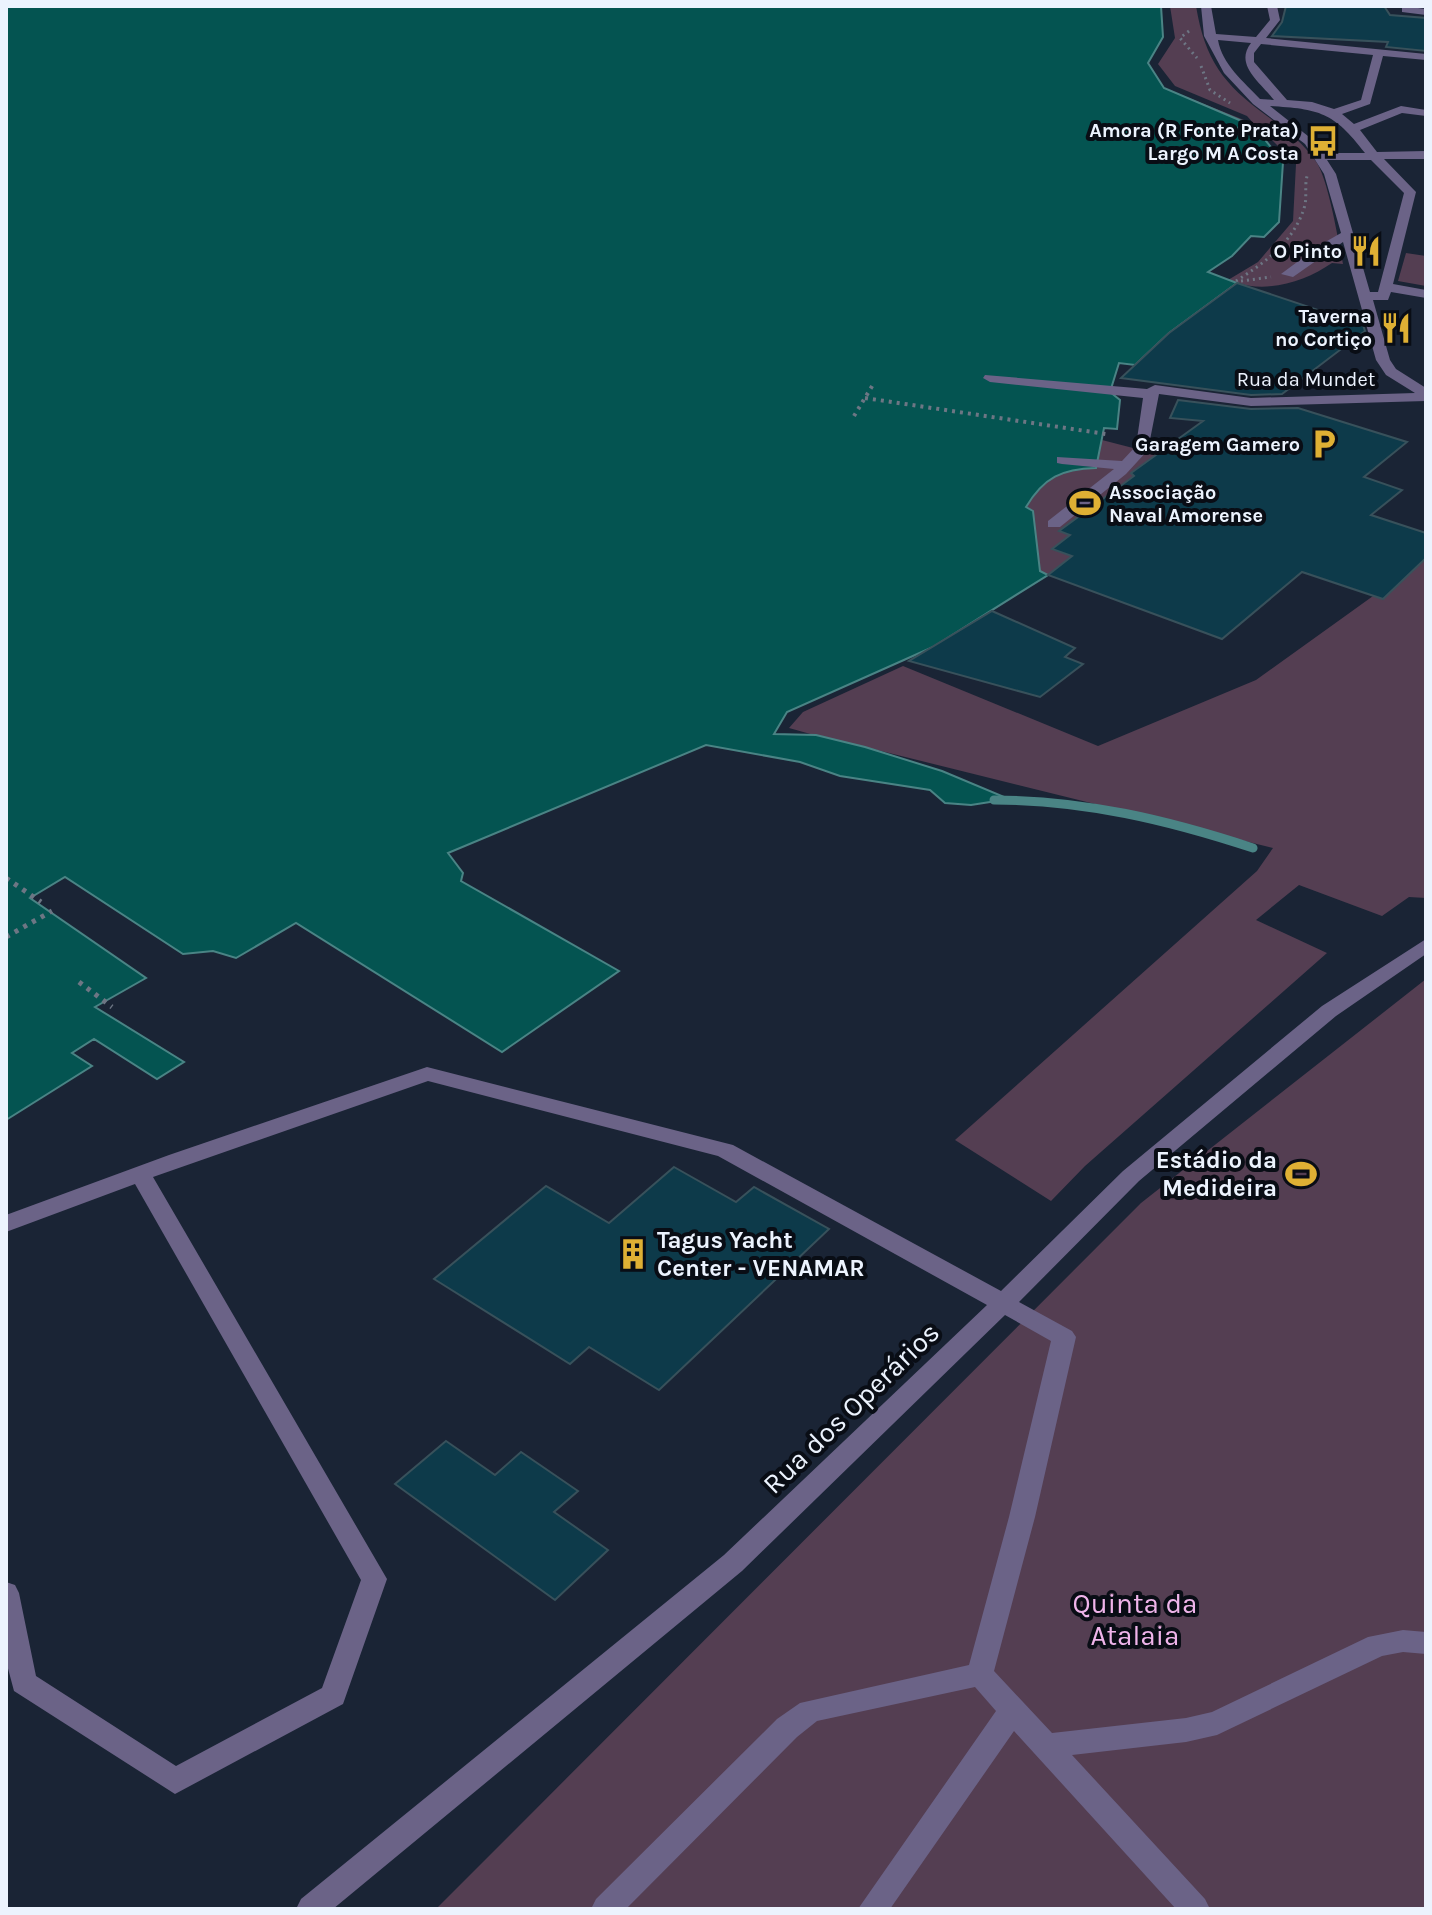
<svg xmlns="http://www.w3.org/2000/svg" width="1432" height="1915" viewBox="0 0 1432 1915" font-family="Karla,sans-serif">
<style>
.green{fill:#543e52;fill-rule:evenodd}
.water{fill:#045451;stroke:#4a8485;stroke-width:2}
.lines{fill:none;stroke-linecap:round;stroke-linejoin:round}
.stream{stroke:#4a8485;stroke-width:9}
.building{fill:#0d3a4a;stroke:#38515b;stroke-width:2}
.path-far2{stroke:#6d7684;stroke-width:3;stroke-dasharray:2 4;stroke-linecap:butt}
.path-far1{stroke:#6d7684;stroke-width:4;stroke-dasharray:3 5;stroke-linecap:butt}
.path{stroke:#6d7684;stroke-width:5;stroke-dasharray:4 6;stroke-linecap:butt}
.minor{fill:#6b6387;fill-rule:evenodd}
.labels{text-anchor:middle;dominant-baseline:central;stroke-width:8;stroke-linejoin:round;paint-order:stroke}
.far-poi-label{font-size:20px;font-weight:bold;fill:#ecf3fe;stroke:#090d15;text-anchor:end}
.far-street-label{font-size:20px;fill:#ecf3fe;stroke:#090d15}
.poi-label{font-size:24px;font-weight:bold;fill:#ecf3fe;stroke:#090d15;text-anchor:end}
.near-street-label{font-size:28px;fill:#ecf3fe;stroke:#090d15}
.near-park-label{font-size:28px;fill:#efb4ea;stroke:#090d15}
</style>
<rect width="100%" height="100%" fill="#1a2435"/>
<!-- green -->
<path class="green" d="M73,6H1161L1163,37L1148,62L1164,88L1254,124L1247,116L1175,86L1158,64L1175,38L1170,6H1196C1205,60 1223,84 1267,116C1286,130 1304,143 1317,163C1329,183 1338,239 1343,264L1332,263C1306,281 1269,293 1237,283L1169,333L1135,365L1119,363L1110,392L1120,400L1117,429L1104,428L1102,440L1195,464L1048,575L992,611L905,660L787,712L774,734L814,735L789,728L803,712L903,666L1098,746L1256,680L1426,558V898L1409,897L1382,916L1299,885L1256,920L1327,953L1085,1166L1051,1201L955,1140L1257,871L1273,848L873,749L942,771L1009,799L971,805L945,803L930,790L840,776L800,762L706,745L448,853L463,873L461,881L619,971L502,1052L296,923L236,958L213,951L183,954ZM1262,130L1296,164L1293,221L1258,262L1228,280L1208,272L1232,256L1251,236L1264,237L1279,222L1283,162L1258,131Z
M1406,253L1426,256V286L1398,281Z
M1426,979V1909H436L1141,1203Z"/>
<!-- water -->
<path class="water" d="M6,6H1161L1163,37L1148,63L1164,88L1251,125L1206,134L1215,138L1258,131L1283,162L1279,222L1264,237L1251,236L1232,256L1208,272L1237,283L1169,333L1135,365L1119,363L1110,392L1120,400L1117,429L1104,428L1096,468C1062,469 1044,477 1026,507L1033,511L1040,571L1048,575L933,647L787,712L774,734L816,735L865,747L942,771L1009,799L971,805L945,803L930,790L840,776L800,762L706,745L448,853L463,873L461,881L619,971L502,1052L296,923L236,958L213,951L183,954L65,877L30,898L146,978L95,1007L184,1062L157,1079L94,1039L72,1053L92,1066L6,1120Z"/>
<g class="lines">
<!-- stream -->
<path class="stream" d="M994,800C1084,800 1168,820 1253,848"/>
</g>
<!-- building -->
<path class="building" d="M1286,6H1384L1390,15L1426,18V51L1386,47L1388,42L1272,36L1282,22Z
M1237,283L1363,325L1365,331L1282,394L1251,395L1121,378L1169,333Z
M1178,400L1251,409L1298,408L1407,442L1364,477L1402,490L1371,515L1426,533V558L1383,599L1302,572L1222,639L1048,575L1072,556L1052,549L1070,535L1059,531L1134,476L1131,473L1203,421L1170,418Z
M992,611L1075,648L1065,657L1083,664L1040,697L909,661Z
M674,1167L736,1202L754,1187L829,1229L659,1390L589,1347L570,1364L434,1279L546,1186L609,1223Z
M446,1441L495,1475L521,1452L578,1491L554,1512L608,1550L555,1600L395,1484Z"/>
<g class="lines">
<!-- path-far2 -->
<path class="path-far2" d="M1189,31L1180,38L1197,58
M1201,66L1210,90L1230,103
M1218,134L1259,127
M1236,281C1266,262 1295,241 1305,205C1307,194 1304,184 1308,173
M1241,281L1271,277"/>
<!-- path-far1 -->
<path class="path-far1" d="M865,398L1106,434
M854,416L874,383"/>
<!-- path -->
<path class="path" d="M6,878L41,902
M6,937L52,911
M79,982L112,1007"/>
<!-- minor -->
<path class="minor" d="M1201,6H1211L1216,34L1256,37L1270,20L1267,6H1277L1280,20L1266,38L1426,54V60L1383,56L1370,104L1342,114L1354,124L1401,106L1426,110V116L1402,113L1360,130L1377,152L1426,151V159H1384L1416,192L1393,284L1426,290V298L1391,292L1388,300H1373L1390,360L1396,369L1426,388V401L1251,406L1159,394L1148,450L1126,474L1060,527H1048V521L1114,469L1062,464L1057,463V457L1122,461L1136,446L1143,398L990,382L983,378L985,375L1147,389L1155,385L1251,398L1415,393L1386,375L1376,360L1343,242L1293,277L1281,274L1320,245L1341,233L1324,174L1305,144L1253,104L1224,73L1204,36ZM1218,40L1251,43C1234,65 1260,82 1274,100L1260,99C1244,82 1222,64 1218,40ZM1261,44L1373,55L1361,100L1334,109L1312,102L1287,100L1254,62V53ZM1270,106C1319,109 1334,112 1365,153H1322L1313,140ZM1327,160H1371L1404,193L1378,292H1370L1336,174Z
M1402,6L1426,9V15L1402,12Z
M1426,939V954L1336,1016L1139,1181L1019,1302L1072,1331L1076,1337L1035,1517L994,1671L1052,1733L1186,1718L1212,1712L1368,1637L1403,1630L1426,1632V1654L1403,1652L1382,1656L1217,1735L1186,1742L1072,1755L1205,1899L1210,1909H1176L1014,1731L890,1909H858L996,1711L975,1687L817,1721L797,1737L626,1909H591L596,1899L777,1719L800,1703L969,1665L1009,1517L1051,1341L1005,1315L742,1571L333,1909H296L301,1899L724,1555L987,1305L718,1156L428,1081L153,1177L387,1579L343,1704L175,1794L14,1691L6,1661V1582L15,1585L19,1593L36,1676L176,1766L322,1688L361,1580L135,1184L6,1232V1215L169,1155L427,1067L733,1145L1001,1291L1123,1171L1322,1006Z"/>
</g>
<!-- icons -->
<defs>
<symbol id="bus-bare" viewBox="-9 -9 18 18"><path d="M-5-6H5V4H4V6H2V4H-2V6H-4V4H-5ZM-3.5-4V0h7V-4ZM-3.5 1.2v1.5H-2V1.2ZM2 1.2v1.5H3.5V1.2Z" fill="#dfb034" stroke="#090d15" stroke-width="2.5" paint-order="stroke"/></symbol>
<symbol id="restaurant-bare" viewBox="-9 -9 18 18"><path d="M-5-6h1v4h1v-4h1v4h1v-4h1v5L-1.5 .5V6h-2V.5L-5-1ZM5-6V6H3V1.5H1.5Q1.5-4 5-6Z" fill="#dfb034" stroke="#090d15" stroke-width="2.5" paint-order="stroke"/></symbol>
<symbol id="parking-bare" viewBox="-9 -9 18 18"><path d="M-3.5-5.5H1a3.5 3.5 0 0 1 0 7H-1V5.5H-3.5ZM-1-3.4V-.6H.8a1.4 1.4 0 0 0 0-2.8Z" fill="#dfb034" stroke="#090d15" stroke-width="2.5" paint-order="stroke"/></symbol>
<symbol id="stadium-bare" viewBox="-9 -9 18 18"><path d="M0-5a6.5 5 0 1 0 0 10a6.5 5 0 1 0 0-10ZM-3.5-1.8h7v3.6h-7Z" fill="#dfb034" stroke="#090d15" stroke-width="2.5" paint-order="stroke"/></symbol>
<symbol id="building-bare" viewBox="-9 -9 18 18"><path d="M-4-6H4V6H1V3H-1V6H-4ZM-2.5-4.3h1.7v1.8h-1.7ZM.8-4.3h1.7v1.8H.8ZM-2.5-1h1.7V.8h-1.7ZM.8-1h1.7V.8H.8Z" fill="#dfb034" stroke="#090d15" stroke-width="2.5" paint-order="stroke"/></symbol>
</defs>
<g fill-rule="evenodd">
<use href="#bus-bare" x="1301" y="119" width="44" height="44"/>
<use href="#restaurant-bare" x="1344" y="229" width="44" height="44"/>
<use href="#restaurant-bare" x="1374" y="306" width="44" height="44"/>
<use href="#parking-bare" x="1302" y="422" width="44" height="44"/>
<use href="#stadium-bare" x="1063" y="481" width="44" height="44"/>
<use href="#stadium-bare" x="1279" y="1152" width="44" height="44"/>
<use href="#building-bare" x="611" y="1232" width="44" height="44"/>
</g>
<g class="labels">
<!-- far-poi labels -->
<g class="far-poi-label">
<text x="1299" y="130">Amora (R Fonte Prata)<tspan x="1299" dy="23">Largo M A Costa</tspan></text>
<text x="1342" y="251">O Pinto</text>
<text x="1372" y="316">Taverna<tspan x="1372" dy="23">no Cortiço</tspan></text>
<text x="1300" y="444">Garagem Gamero</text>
<text x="1109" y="492" text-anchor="start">Associação<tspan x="1109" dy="23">Naval Amorense</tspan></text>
</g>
<!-- far-street labels -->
<g class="far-street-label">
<text x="1306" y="379">Rua da Mundet</text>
</g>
<!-- poi labels -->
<g class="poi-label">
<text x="1277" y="1160">Estádio da<tspan x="1277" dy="28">Medideira</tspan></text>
<text x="657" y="1240" text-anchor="start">Tagus Yacht<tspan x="657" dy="28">Center - VENAMAR</tspan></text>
</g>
<!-- near-street labels -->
<g class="near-street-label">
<text transform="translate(851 1408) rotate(-44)">Rua dos Operários</text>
</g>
<!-- near-park labels -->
<g class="near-park-label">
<text x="1135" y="1603">Quinta da<tspan x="1135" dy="32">Atalaia</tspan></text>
</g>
</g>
<!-- border -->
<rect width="1432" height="1915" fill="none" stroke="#ecf3fe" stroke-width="16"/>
</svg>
